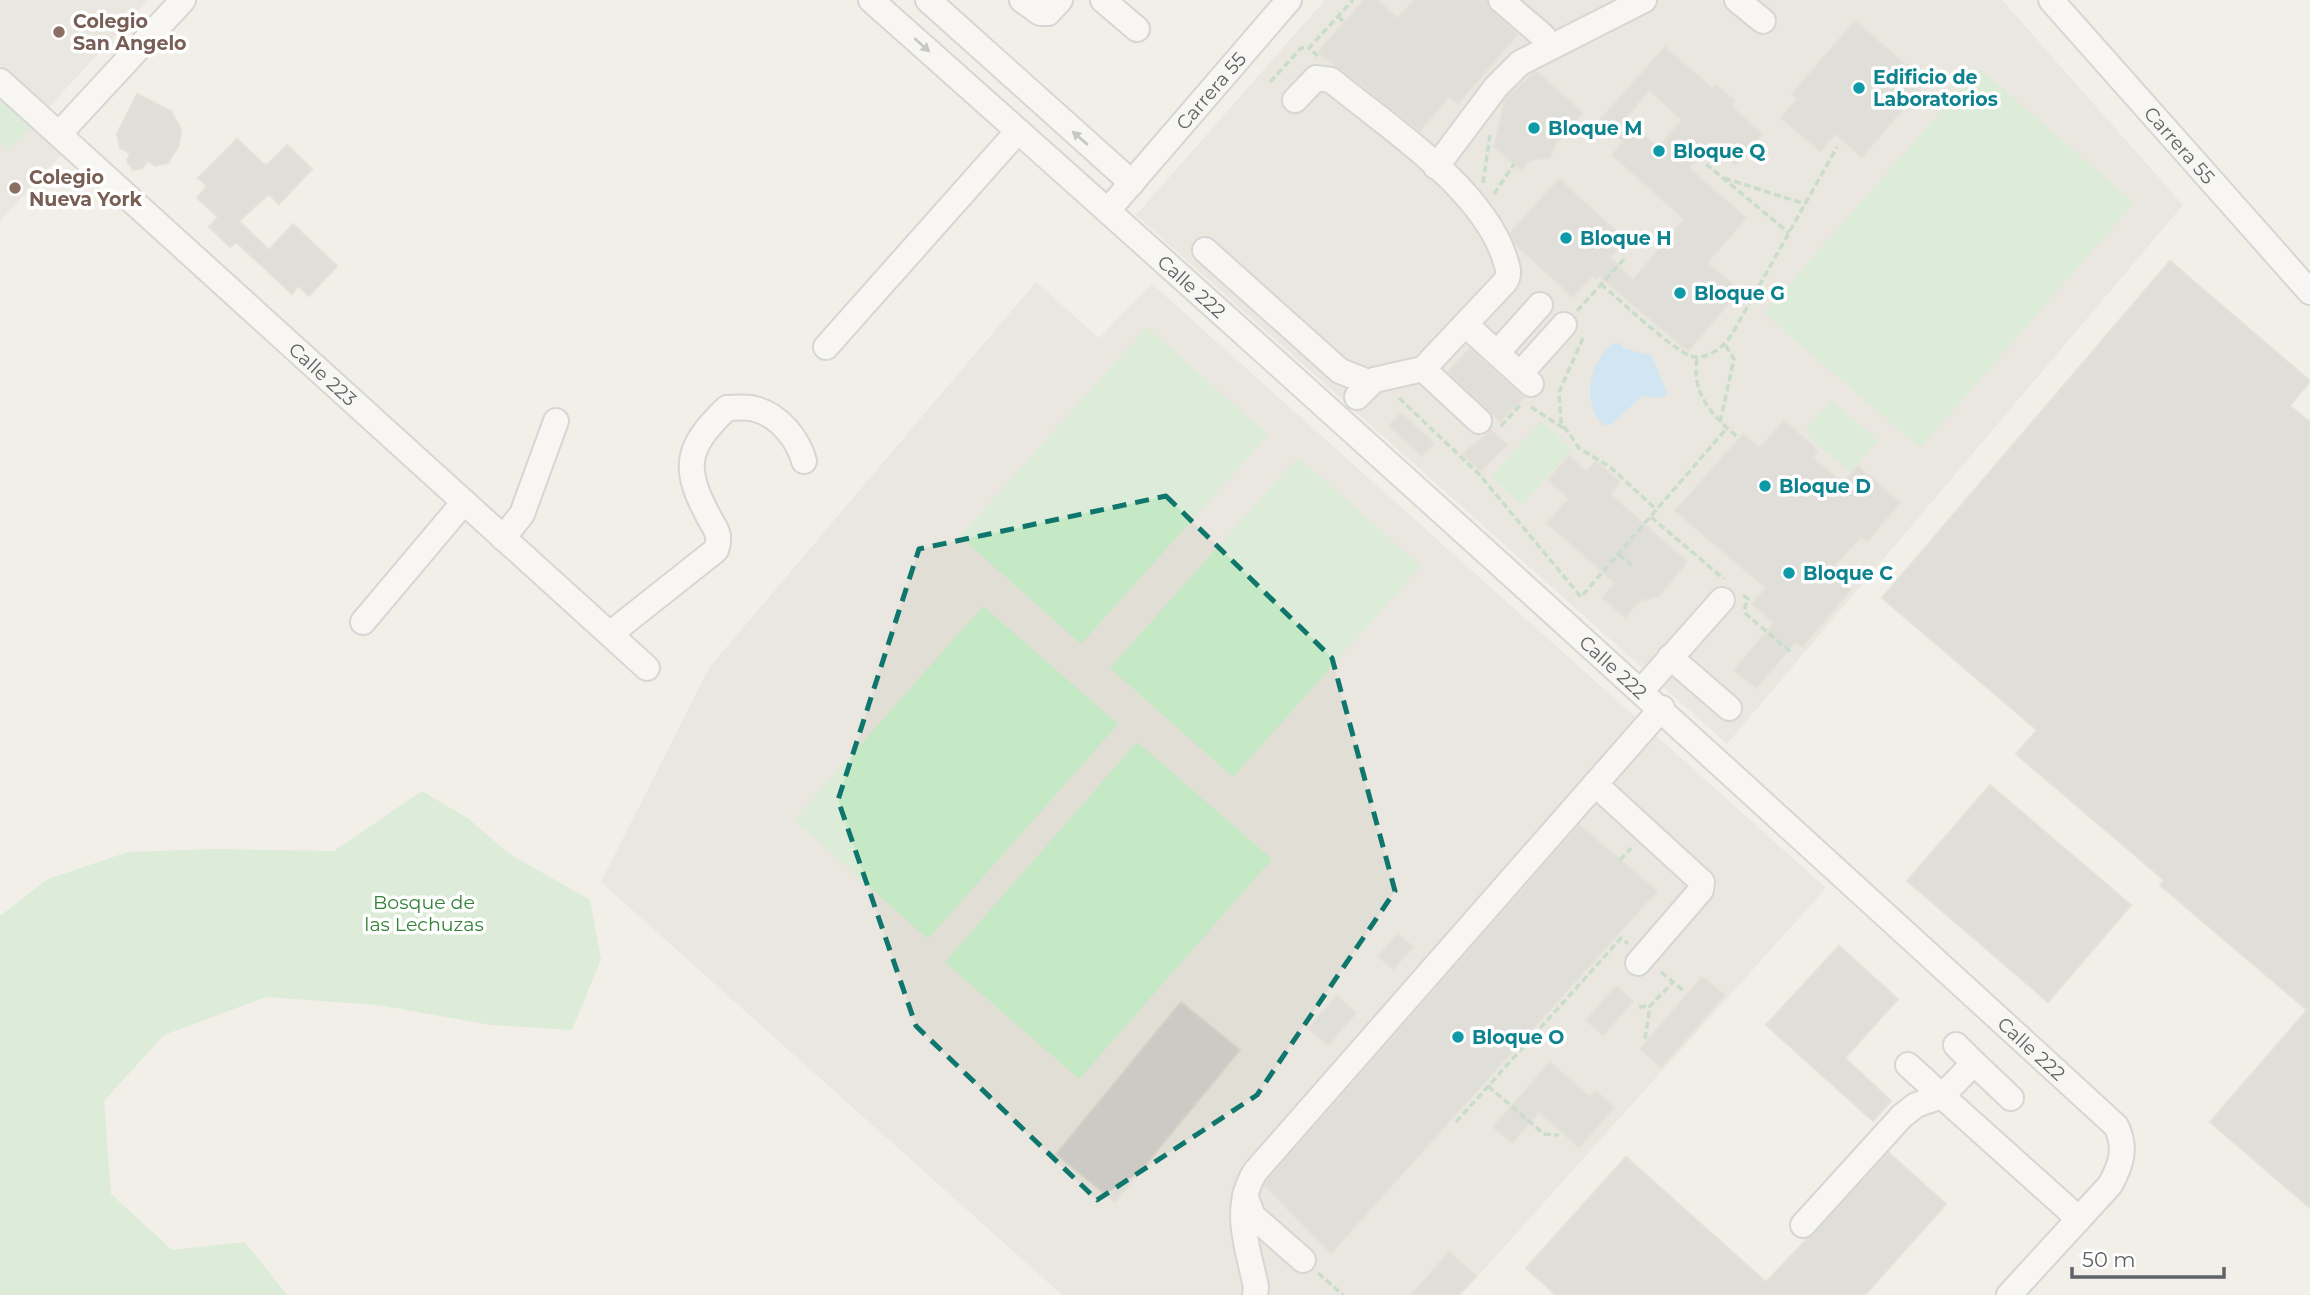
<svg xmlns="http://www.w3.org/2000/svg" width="2310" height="1295" viewBox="0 0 2310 1295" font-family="Montserrat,sans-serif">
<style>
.education{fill:#e1ded6}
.green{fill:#c5e8c5}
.water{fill:#aadaff}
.building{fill:#cccac5;stroke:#d6d1c6;stroke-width:2;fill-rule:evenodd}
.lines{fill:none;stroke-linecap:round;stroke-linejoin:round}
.minor-casing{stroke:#b5b8bc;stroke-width:28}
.path{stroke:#9cc7a9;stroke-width:3.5;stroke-dasharray:7 3.5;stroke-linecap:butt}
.minor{stroke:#fff;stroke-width:24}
.oneway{fill:#979a9d}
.marked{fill:none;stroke:#0f766e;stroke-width:5;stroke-dasharray:14 9;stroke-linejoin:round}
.education-dot{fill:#8d6e63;stroke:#fff;stroke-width:2.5}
.culture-dot{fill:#0f9aa8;stroke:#fff;stroke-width:2.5}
.labels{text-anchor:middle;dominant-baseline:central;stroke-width:7;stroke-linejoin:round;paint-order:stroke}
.education-label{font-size:19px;font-weight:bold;fill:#785e54;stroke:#fff;text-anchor:start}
.culture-label{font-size:19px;font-weight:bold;fill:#0d838f;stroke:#fff;text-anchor:start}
.street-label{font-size:19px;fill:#5f6368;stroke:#fff}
.park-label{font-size:19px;fill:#348238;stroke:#fff}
</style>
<rect width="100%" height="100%" fill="#f1efe8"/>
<!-- education -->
<path class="education" d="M0,0H148L48,108L0,65Z
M1325,0H2002L2183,205L1727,744L1136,215Z
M31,127L62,154L0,221V142L9,150Z
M1036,282L1099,338L1152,284L1826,888L1461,1295H1062L601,882L709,668Z"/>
<!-- green -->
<path class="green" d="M1979,68L2134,203L1920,448L1764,313Z
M0,99L31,127L9,150L0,142Z
M1147,327L1268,435L1081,644L960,536Z
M1832,400L1878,441L1850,472L1804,432Z
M1541,421L1572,449L1522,505L1491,477Z
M1298,457L1421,566L1233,777L1110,668Z
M983,606L1118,724L928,939L794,820Z
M1137,742L1272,859L1079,1079L945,962Z
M422,791L469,819L508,853L590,900L601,959L572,1030L491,1025L378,1005L266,997L164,1035L104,1101L111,1194L172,1250L245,1242L287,1295H0V916L48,879L128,852L215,849L334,851Z"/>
<!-- water -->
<path class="water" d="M1613,343H1620L1623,348L1652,356L1667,393L1663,398L1642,396L1613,423L1604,426C1581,403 1589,363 1613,343Z"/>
<!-- building -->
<path class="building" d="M1364,0H1377L1398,18L1414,0H1487L1491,11L1518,34L1458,104L1449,97L1420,131L1318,52Z
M1855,21L1926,82L1862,157L1835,134L1820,151L1781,118L1797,99L1792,94Z
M1665,47L1713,89L1716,85L1735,101L1731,106L1762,134L1735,165L1710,143L1689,168L1746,218L1707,263L1740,290L1688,351L1599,276L1596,279L1593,275L1573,297L1515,244L1510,233L1559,179L1626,240L1610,257L1633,280L1684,219L1612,155L1623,142L1599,121ZM1649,90L1682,120L1658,147L1625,119Z
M1536,71L1583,113L1556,143L1550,158L1530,160L1521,170L1494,147L1505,99Z
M137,94L171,111L181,129L179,145L168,163L155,166L148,161L142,168L133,170L127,161L130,153L120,148L117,134Z
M237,139L266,166L287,145L312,169L279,204L269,194L239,221L269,250L293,224L337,266L309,296L298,286L292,294L236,242L230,247L209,227L218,217L197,198L207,186L198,178Z
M2170,261L2310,381L2290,406L2310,422V1208L2210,1122L2307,1010L2160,885L2164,880L2016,754L2037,730L1882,598Z
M1470,348L1524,397L1500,422L1448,372Z
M1401,413L1434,443L1422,456L1389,426Z
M1784,420L1818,451L1812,457L1843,483L1858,466L1900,503L1867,541L1861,536L1830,571L1851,590L1802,647L1796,642L1756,688L1734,670L1774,623L1752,604L1766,588L1675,511L1743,434L1760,448Z
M1491,430L1507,445L1481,471L1463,454Z
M1569,456L1586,471L1596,461L1620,482L1610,494L1687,562L1659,596L1639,601L1625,617L1602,598L1615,583L1547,523L1569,499L1548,480Z
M1990,785L2131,905L2048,1002L1907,881Z
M1579,825L1657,891L1331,1253L1265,1186L1267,1180Z
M1398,934L1413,947L1393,969L1378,956Z
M1839,946L1898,999L1845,1058L1891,1101L1873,1121L1766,1025Z
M1702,977L1725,995L1661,1067L1640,1049Z
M1616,986L1633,1001L1603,1035L1586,1020Z
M1337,996L1356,1013L1328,1045L1308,1028Z
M1181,1002L1240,1050L1115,1202L1056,1154Z
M1550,1062L1590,1097L1596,1091L1614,1108L1579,1147L1539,1112L1512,1143L1493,1127Z
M1889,1153L1946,1204L1865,1295H1556L1526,1268L1626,1157L1766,1282Z
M1449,1252L1476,1276L1458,1295H1411Z"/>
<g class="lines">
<defs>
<g id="minor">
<path id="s1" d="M871,0C1290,372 1704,748 2116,1126C2127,1148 2121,1165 2110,1185L2009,1295"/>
<path d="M928,0L1132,183"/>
<path d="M1022,0L1040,13H1048L1060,0"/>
<path d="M1103,0L1137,29"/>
<path d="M1501,0L1543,36L1546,49"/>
<path d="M1737,0L1763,21"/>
<path id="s2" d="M2051,0L2310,292"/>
<path id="s3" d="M0,81L647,668"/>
<path d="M1295,100L1316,78L1331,80C1388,127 1480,186 1504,256C1507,266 1511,273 1505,282L1423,369L1374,380L1357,397"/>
<path d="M59,134L183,0"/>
<path d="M1436,167L1496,87L1520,63L1644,0"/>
<path id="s4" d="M1109,209L1289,0"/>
<path d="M1205,250L1340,371L1371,383"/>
<path d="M1466,325L1531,384"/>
<path d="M826,347L1018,131"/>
<path d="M1497,353L1540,305"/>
<path d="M1423,369L1479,421"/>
<path d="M1520,374L1564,325"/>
<path d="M503,538L522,514L556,421"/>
<path d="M363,622L464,502"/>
<path d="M610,634L716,550C721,536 717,531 710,519C682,468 685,448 727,408C735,408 747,406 755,409C779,415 798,439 804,461"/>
<path d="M1670,657L1729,708"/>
<path d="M1642,690L1722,600"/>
<path d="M1595,784L1702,882L1701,890L1638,963"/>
<path d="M1974,1063L2011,1098"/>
<path d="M1908,1065L1942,1096L1974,1063L1956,1045"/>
<path d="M1245,1195L1253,1216L1303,1260"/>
<path d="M1803,1225L1902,1116L1916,1105L1942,1096L2079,1219"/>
<path d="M1255,1295L1256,1287C1248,1248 1232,1209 1255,1172L1662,708"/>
</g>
</defs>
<!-- minor casing -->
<use href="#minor" class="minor-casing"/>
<!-- path -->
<path class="path" d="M1338,16L1344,22
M1318,56L1309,48L1353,0
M1270,82L1301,48H1309
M1706,164L1789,233
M1724,178L1805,204
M1483,183L1490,135
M1494,194L1514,164
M1601,284C1618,298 1678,356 1695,357C1710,358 1723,347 1731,336L1837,147
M1577,311L1625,258
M1583,338L1559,392L1561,422L1579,448L1610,467L1657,510
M1697,359C1691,394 1713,417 1739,438
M1399,398L1479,474L1581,597L1727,428
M1531,407L1563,428
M1720,422L1734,359L1725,344
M1501,426L1522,403
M1651,517L1724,579
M1619,555L1632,565
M1743,595L1748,599L1744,610L1746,614L1793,654
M1620,860L1631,848
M1661,972L1685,992
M1639,1007L1650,1006
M1645,1039L1650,1006L1673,982
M1488,1086L1544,1134L1559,1135
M1456,1122L1621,938L1628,944
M1318,1273L1343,1295"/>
<!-- minor -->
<use href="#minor" class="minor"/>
</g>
<!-- one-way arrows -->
<defs><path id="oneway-solid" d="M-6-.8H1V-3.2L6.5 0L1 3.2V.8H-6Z" transform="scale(1.75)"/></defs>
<g class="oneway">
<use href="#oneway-solid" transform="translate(922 45) rotate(42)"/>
<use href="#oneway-solid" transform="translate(1080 138) rotate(-139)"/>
</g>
<!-- marked area -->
<path d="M0 0H2310V1295H0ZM1166,496L1332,658L1395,891L1257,1095L1097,1200L916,1026L838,800L919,549Z" fill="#f1efe8" fill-opacity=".55" fill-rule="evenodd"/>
<path class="marked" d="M1166,496L1332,658L1395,891L1257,1095L1097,1200L916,1026L838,800L919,549Z"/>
<!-- markers -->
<g class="education-dot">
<circle cx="59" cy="32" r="7"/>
<circle cx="15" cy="188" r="7"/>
</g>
<g class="culture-dot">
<circle cx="1859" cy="88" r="7"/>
<circle cx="1534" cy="128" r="7"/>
<circle cx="1659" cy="151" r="7"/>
<circle cx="1566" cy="238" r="7"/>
<circle cx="1680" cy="293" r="7"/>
<circle cx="1765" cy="486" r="7"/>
<circle cx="1789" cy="573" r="7"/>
<circle cx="1458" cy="1037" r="7"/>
</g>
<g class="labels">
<!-- education labels -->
<g class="education-label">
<text x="73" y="21">Colegio<tspan x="73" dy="22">San Angelo</tspan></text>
<text x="29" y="177">Colegio<tspan x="29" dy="22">Nueva York</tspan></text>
</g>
<!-- culture labels -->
<g class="culture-label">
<text x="1873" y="77">Edificio de<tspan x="1873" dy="22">Laboratorios</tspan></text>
<text x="1548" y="128">Bloque M</text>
<text x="1673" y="151">Bloque Q</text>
<text x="1580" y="238">Bloque H</text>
<text x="1694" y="293">Bloque G</text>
<text x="1779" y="486">Bloque D</text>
<text x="1803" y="573">Bloque C</text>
<text x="1472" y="1037">Bloque O</text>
</g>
<!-- street labels -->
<g class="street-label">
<text stroke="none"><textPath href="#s4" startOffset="156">Carrera 55</textPath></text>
<text stroke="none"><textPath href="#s2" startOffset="194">Carrera 55</textPath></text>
<text stroke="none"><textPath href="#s1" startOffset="430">Calle 222</textPath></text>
<text stroke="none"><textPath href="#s3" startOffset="436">Calle 223</textPath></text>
<text stroke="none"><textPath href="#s1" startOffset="998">Calle 222</textPath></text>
<text stroke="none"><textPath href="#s1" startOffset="1564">Calle 222</textPath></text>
</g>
<!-- park labels -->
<g class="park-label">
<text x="424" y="902">Bosque de<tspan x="424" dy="22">las Lechuzas</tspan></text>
</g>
</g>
<!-- scale -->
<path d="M2072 1267v10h152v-10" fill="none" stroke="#5f6368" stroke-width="3.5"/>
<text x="2082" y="1267" font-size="21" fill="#5f6368" stroke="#ffffff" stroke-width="5" paint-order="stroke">50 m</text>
</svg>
